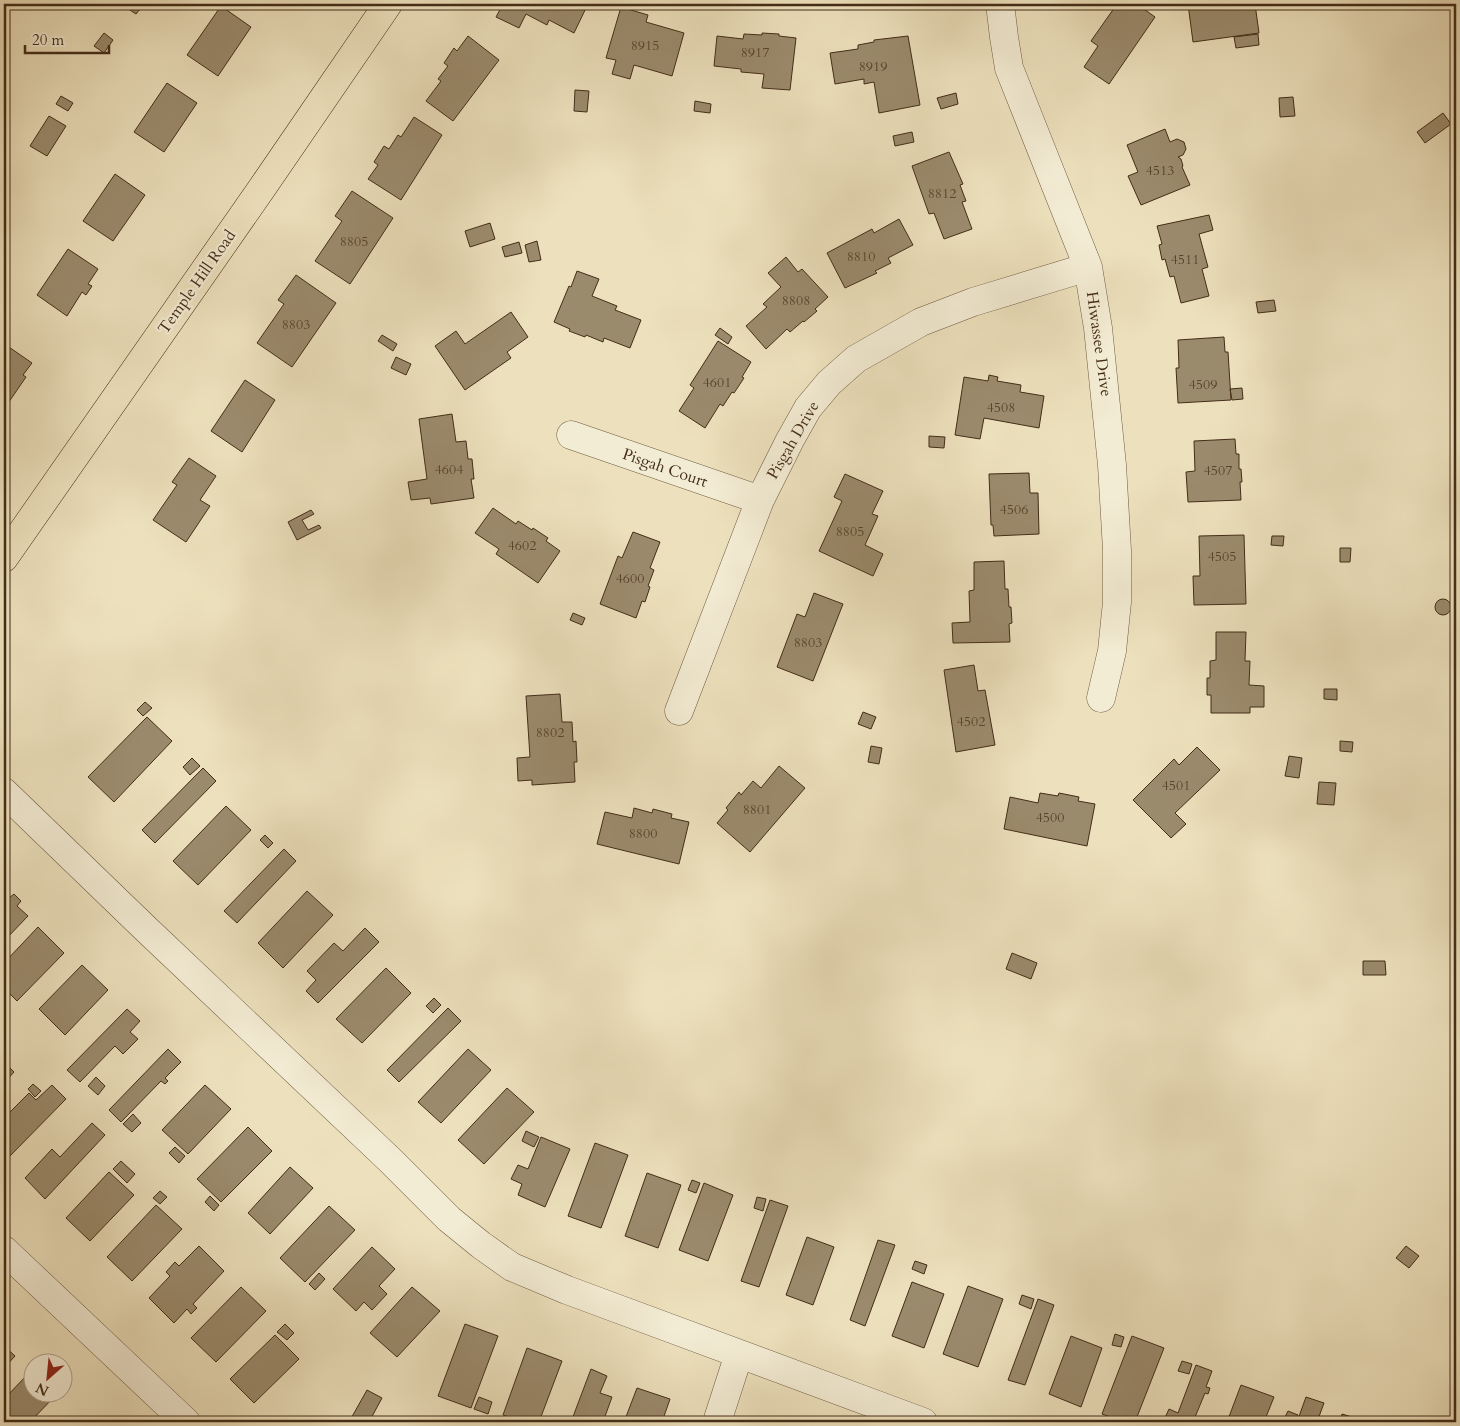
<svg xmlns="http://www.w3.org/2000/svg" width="1460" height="1426" viewBox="0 0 1460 1426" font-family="Cardo,serif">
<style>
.building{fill:#9b8b6d;stroke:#432d17}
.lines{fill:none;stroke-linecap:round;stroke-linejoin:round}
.minor-casing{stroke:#6e5a40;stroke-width:29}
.major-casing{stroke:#432d17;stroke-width:29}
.minor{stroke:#f3ecd4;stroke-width:28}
.major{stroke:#ede1bd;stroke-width:28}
.labels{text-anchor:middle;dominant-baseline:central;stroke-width:4.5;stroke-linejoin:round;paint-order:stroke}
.number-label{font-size:14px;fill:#59442c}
.street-label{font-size:16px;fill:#432d17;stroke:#f3ecd4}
</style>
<rect width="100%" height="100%" fill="#ede1bd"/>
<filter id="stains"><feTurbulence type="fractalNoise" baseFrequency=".004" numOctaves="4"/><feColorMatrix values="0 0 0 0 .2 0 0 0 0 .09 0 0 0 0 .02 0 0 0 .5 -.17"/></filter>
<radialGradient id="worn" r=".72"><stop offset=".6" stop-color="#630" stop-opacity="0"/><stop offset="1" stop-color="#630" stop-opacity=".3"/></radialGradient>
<!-- building -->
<path class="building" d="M130,4H144L136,14L127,8Z
M503,4H583L587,6L574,33L549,20L547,25L526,14L519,28L496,17Z
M1117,4H1137L1155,17L1109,84L1084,67L1098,46L1091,41Z
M1188,4H1255L1259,33L1193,42Z
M221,6L251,27L218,76L187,55Z
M621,7L648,15L646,22L684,33L672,76L634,65L630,79L612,74L616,60L606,58Z
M104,33L113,40L104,53L94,46Z
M762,33L779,34V36L796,38L790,90L762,88L764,74L741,72V69L714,66L717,36L743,39L744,34L762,35Z
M1258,34L1259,45L1236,48L1234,37Z
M468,36L499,60L453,121L426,101L441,81L438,79L448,66L444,63L454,48L457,51Z
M908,36L920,105L879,113L874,82L864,84V79L835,84L830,53L858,49V45L874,42V40Z
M167,83L197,103L164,152L134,132Z
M575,90L589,91L587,112L574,111Z
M956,93L958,104L941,109L937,98Z
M61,96L73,103L68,111L56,104Z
M1293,97L1295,116L1280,117L1279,98Z
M695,101L711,104L710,113L694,111Z
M1443,113L1451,124L1425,143L1417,132Z
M49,116L66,126L47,156L30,146Z
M414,117L442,135L401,200L368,179L378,165L374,162L384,146L389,149L398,135L401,137Z
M1165,129L1170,142L1177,139L1184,142L1186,149L1183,155L1178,157L1181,159L1183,166L1182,167L1190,185L1141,205L1128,176L1138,172L1127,145Z
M912,132L914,142L895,146L893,136Z
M949,152L963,184L960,185L966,201L962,202L972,229L944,239L934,213L929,214L912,166Z
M115,174L145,195L113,241L83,221Z
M352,191L393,218L350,284L315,261L342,221L335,216Z
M1209,215L1213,230L1199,234L1208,267L1202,269L1209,296L1181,303L1174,276L1170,277L1165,259L1162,260L1159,245L1162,244L1157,226Z
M899,219L913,245L888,258L891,263L875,271L877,273L845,288L827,253L872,229L874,233Z
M490,223L495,239L470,247L465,231Z
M537,241L541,260L529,262L525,245Z
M519,242L522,253L505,257L502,247Z
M68,249L98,269L88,284L92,286L86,295L82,292L67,316L37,295Z
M786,257L798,272L802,269L828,297L815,309L817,311L804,322L803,321L790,332L787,329L766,349L746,326L767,307L763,304L781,287L768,273Z
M577,271L599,279L592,296L617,306L615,310L641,320L630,348L604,338L603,342L586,335L585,337L569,331L570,329L554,322L569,286L571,287Z
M296,275L336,303L292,367L257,343L284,304L278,300Z
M1274,300L1276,311L1258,313L1256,302Z
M511,312L528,337L507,352L511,358L465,390L435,346L456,331L465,344Z
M720,328L732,337L728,344L715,335Z
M382,335L397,344L393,351L378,341Z
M1224,337L1225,352H1228L1231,400L1178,403L1176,368H1179L1178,340Z
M718,341L751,362L742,377L744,378L734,393L732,392L723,406L720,404L705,428L679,411L694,388L690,385Z
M6,345L32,363L23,375L26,377L4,409V348Z
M396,357L411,364L406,375L391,368Z
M989,375L998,377L997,381L1021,385L1020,392L1044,396L1039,428L984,418L980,439L955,435L964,377L988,381Z
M245,380L275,400L242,452L211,431Z
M1242,388L1243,399L1232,400L1230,389Z
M452,414L456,442L466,441L468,459H472L474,479H471L474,498L431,504L430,498L411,500L408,482L427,479L419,419Z
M929,436L945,437L944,448L929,447Z
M1235,439L1236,454H1239V469H1241L1242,482H1240L1241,500L1188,502L1186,472L1195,471L1194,441Z
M189,458L216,476L200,500L210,506L186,542L153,520L177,485L172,482Z
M1029,473L1030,493H1038L1039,534L994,536L993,525H991L989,474Z
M845,474L883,491L872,514L878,516L865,545L883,554L873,576L819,551L842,501L834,497Z
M493,508L516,524L518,521L532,530L533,528L548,538L546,541L560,551L538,583L496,554L499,549L475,533Z
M311,510L314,514L302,520L308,530L319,525L321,528L297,540L288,522Z
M633,532L660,542L650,568L654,570L648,586L650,587L645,602L642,601L636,618L600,604L618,556L622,558Z
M1244,535L1246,604L1194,605L1193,576H1200L1199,536Z
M1272,536H1284L1283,546L1271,545Z
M1340,548H1351L1350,562H1340Z
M1004,561L1005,589H1008L1009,607H1011L1012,623L1009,624L1010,642L953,643L952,623L970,622L969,591L974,590V562Z
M814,593L843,604L813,681L777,667L797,614L805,617Z
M1435 607a8 8 0 1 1 16 0a8 8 0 1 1-16 0Z
M573,613L585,618L582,625L570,620Z
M1216,632H1246L1245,661H1250L1249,685L1264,686V707H1250V713H1211V695H1207V678H1210V661L1216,660Z
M974,665L978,691L985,690L995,745L956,752L944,670Z
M1324,689H1337V700L1324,699Z
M560,694L562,722H572L573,742L576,741L577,762H574L575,782L532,785V780L518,781L517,758L530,757L526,696Z
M145,702L152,708L143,716L137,710Z
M863,712L876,717L871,729L858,724Z
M147,717L172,741L114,802L88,777Z
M1340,741L1353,742L1352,752L1340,751Z
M871,746L882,748L879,764L868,762Z
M1197,747L1220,770L1175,813L1186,824L1171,838L1133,800L1174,759L1179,765Z
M1289,756L1302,758L1299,778L1285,776Z
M192,758L200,766L190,775L183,767Z
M779,766L805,788L750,852L717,823L728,810L726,808L739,792L741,795L753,781L761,788Z
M203,768L216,781L155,843L142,830Z
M1319,782L1336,783L1334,805L1317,804Z
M1040,793L1058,796L1059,793L1079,797L1078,801L1095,804L1087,846L1004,829L1010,797L1038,803Z
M226,806L251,830L198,885L173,861Z
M634,808L652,813L653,809L672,814L671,818L689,822L679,864L597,844L605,812L632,818Z
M265,835L273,843L268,848L260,840Z
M284,849L296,861L237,923L224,911Z
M307,891L333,915L283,968L258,943Z
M14,894L21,901L17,906L28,916L4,941V902Z
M38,927L64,953L17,1001L4,988V963Z
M365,928L379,942L318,1003L306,991L316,980L307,971L334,943L343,951Z
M1012,953L1037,963L1031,979L1006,969Z
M1363,961H1385L1386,975H1363Z
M82,965L108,990L65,1035L39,1009Z
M386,968L411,993L362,1043L336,1019Z
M434,998L441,1005L433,1013L426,1006Z
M448,1008L461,1021L399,1082L387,1070Z
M127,1009L140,1021L130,1032L138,1039L123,1054L115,1046L80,1082L67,1070Z
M168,1049L181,1062L165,1078L168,1081L165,1084L161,1081L121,1122L109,1110Z
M468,1049L491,1070L441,1123L418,1102Z
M4,1062L14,1072L4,1083Z
M96,1077L105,1086L98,1095L88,1086Z
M33,1084L41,1091L35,1097L28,1089Z
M52,1085L66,1099L6,1160L4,1157V1118L29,1093L36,1100Z
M205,1085L231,1109L188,1154L162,1130Z
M507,1088L534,1112L484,1164L458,1140Z
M133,1114L141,1123L132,1132L123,1124Z
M92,1123L105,1135L45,1199L25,1178L52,1149L60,1157Z
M248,1127L272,1151L221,1202L197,1179Z
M526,1131L539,1137L534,1147L522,1141Z
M541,1137L570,1149L545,1207L518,1195L522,1184L511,1179L518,1165L528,1169Z
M595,1143L628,1155L601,1228L568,1216Z
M175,1147L185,1156L179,1163L169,1153Z
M121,1161L135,1174L127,1183L113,1169Z
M290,1167L313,1188L270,1234L248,1213Z
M109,1172L134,1195L90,1241L66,1218Z
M647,1173L681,1185L658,1248L625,1236Z
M692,1180L700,1183L696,1193L688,1190Z
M704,1183L733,1195L708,1261L679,1250Z
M160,1191L167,1197L160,1204L153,1198Z
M210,1196L219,1205L214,1211L205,1202Z
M757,1197L766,1199L763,1211L754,1208Z
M770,1200L788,1206L759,1287L741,1281Z
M156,1205L182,1229L132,1281L107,1257Z
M329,1206L355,1230L305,1282L280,1258Z
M807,1237L834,1247L813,1305L786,1295Z
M878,1240L895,1245L865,1326L850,1320Z
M199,1246L224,1271L193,1304L197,1308L191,1314L187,1309L174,1323L149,1298L170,1276L166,1272L175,1262L179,1266Z
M1406,1246L1419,1256L1409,1268L1396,1258Z
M372,1247L395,1269L379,1286L387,1294L372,1310L364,1302L356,1311L333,1289Z
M915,1261L927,1265L924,1274L912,1269Z
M319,1273L325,1279L315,1290L309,1284Z
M912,1282L944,1294L924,1348L892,1336Z
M968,1286L1003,1299L978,1367L943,1354Z
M241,1287L266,1311L216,1362L191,1338Z
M412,1287L440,1311L397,1357L370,1333Z
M1022,1295L1034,1299L1031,1309L1019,1304Z
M1038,1299L1054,1305L1025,1385L1008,1380Z
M285,1324L294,1333L287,1340L277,1332Z
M465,1324L498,1336L471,1408L438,1396Z
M1115,1334L1124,1337L1121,1347L1112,1345Z
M275,1335L299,1359L254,1403L230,1379Z
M1071,1336L1102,1348L1081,1407L1049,1394Z
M1132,1336L1164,1348L1135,1422H1124L1102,1414Z
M4,1346L15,1356L4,1368Z
M527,1348L562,1361L539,1422H523L503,1415Z
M1182,1361L1192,1364L1189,1374L1178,1371Z
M1196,1365L1212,1371L1206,1387L1210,1388L1208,1394L1205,1393L1193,1422H1169L1164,1420L1169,1409L1178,1413Z
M591,1369L607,1376L600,1393L612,1397L603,1422H571Z
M29,1373L32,1376V1394H51L54,1397L30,1422H4V1399Z
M1241,1385L1274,1397L1264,1422H1227Z
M637,1388L670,1399L662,1422H624Z
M367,1390L382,1398L369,1422H349Z
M479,1397L492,1402L488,1414L474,1409Z
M1306,1397L1324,1403L1317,1422H1297Z
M1288,1411L1298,1415L1295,1422L1283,1421Z
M1342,1414L1355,1418L1353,1422H1340Z"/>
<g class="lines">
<defs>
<path id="minor" d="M1000,4L1004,37L1009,68L1088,267L1098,328L1112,465L1117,550V602L1112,651L1101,698
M571,435L760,500
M679,711L760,500L790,440L808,408L829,383L856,359L921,322L973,302L1088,267
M4,792L146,929L390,1160L449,1219L481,1245L512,1267L567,1290L923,1422
M4,1250L186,1422
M717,1422L739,1354"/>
<path id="major" d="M4,558L262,188L388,4"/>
</defs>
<!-- minor casing -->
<use href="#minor" class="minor-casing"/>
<!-- major casing -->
<use href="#major" class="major-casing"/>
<!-- minor -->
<use href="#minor" class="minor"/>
<!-- major -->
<use href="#major" class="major"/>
</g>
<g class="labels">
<!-- number labels -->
<g class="number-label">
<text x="645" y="45">8915</text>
<text x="755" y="52">8917</text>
<text x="873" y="66">8919</text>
<text x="1160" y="170">4513</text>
<text x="942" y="193">8812</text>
<text x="354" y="241">8805</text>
<text x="861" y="256">8810</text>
<text x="1185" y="259">4511</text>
<text x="796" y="300">8808</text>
<text x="296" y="324">8803</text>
<text x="717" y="382">4601</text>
<text x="1203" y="384">4509</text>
<text x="1001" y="407">4508</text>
<text x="449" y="469">4604</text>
<text x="1218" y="470">4507</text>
<text x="1014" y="509">4506</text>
<text x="850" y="531">8805</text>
<text x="522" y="545">4602</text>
<text x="1222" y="556">4505</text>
<text x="630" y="578">4600</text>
<text x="808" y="642">8803</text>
<text x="971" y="721">4502</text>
<text x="550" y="732">8802</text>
<text x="1176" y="785">4501</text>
<text x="757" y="809">8801</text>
<text x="1050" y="817">4500</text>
<text x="643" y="833">8800</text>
</g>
<!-- street labels -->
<g class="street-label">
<text transform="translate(197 282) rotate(-55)">Temple Hill Road</text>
<text transform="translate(1099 344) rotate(82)">Hiwassee Drive</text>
<text transform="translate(793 440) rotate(-60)">Pisgah Drive</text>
<text transform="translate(665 468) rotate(19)">Pisgah Court</text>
</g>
</g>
<!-- margin -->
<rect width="1460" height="1426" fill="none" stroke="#ede1bd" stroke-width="20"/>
<rect x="5" y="5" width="1450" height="1416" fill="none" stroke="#432d17" stroke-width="2.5"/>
<rect x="10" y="10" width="1440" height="1406" fill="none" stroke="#432d17"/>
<!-- north arrow -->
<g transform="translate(48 1378) rotate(207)"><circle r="24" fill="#f3ecd4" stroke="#ada088"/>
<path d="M0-4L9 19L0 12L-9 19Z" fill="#8f2418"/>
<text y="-8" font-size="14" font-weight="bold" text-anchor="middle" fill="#432d17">N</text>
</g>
<!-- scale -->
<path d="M25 45v8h84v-8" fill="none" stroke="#432d17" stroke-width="2.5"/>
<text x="32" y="45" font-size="15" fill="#432d17" stroke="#f3ecd4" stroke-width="4" paint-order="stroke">20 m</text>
<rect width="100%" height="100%" filter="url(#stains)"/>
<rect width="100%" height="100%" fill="url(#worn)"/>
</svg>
